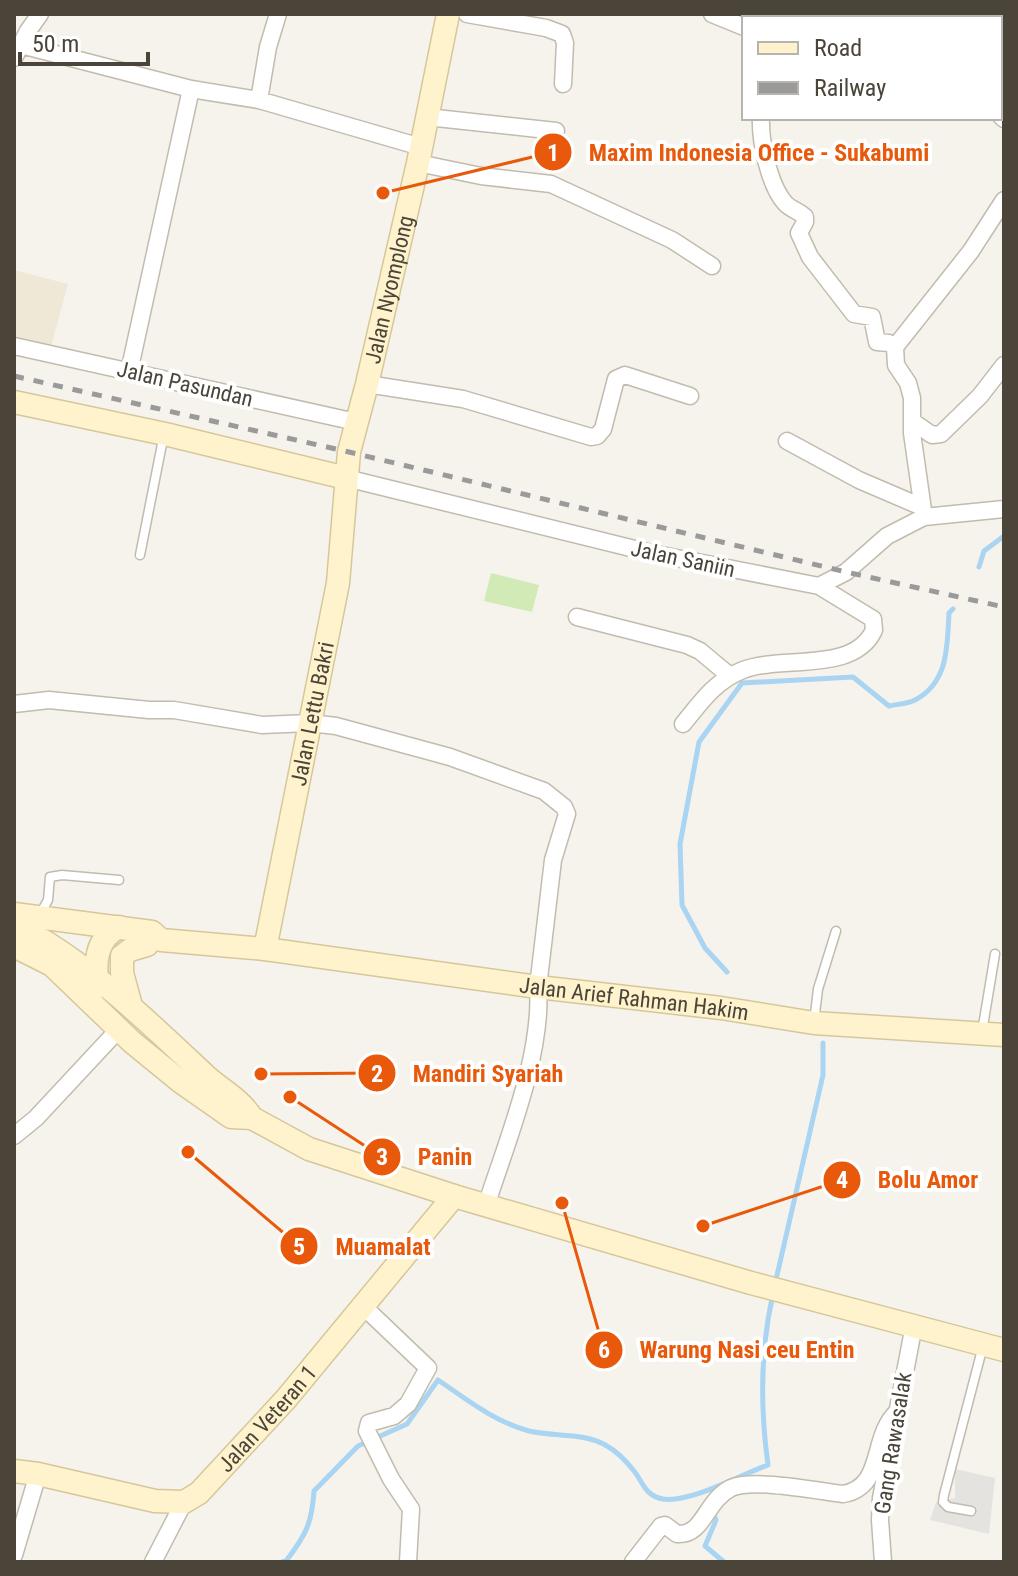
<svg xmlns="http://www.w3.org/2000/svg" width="1018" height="1576" viewBox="0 0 1018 1576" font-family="'Roboto Condensed',sans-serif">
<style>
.education{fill:#efe8d6}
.green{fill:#d2eab5}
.parking{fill:#e5e3e0}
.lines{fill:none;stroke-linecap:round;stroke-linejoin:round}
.stream{stroke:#a9d4f2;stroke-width:5}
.lane-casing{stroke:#c2bbae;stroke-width:11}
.street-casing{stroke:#c2bbae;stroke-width:19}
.secondary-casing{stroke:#d6c79b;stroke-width:25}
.lane{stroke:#fff;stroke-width:8}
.street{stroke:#fff;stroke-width:16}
.secondary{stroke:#fff3cd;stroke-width:22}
.rail{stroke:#9a9a9a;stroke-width:5;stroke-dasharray:10 10;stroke-linecap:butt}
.labels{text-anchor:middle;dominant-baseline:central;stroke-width:8;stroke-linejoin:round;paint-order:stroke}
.street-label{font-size:22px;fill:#4b4439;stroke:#fff}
.leader{fill:none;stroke:#e8590c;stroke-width:3}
.callout-dot{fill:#e8590c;stroke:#fff;stroke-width:3}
.mark-label{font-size:24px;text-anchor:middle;font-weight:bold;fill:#fff}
.callout-label{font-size:24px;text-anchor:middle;font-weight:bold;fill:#e8590c;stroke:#fff;stroke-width:8;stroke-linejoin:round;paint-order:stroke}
</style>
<rect width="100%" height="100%" fill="#f6f3ec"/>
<!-- education -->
<path class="education" d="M14,270L68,284L50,350L14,340Z"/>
<!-- green -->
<path class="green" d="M491,573L539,585L532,612L484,601Z"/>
<!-- parking -->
<path class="parking" d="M955,1469L995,1478L989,1534L930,1520L936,1502L955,1498Z"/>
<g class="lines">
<!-- stream -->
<path class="stream" d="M979,567L984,551L1004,536
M727,972L705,948L682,905L680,844L699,742L742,683L853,677L889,706C897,704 908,704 915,700C949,682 947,646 949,613L953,609
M775,1284L823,1075V1043
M712,1511L716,1520L705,1546L724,1562
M282,1562L286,1561C306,1535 312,1523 314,1491L358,1446L407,1424L438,1380C466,1399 495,1422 529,1431C554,1437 584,1432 607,1446C616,1451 627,1462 634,1471C643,1482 645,1496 663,1499C691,1503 740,1475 768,1465C760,1407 760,1351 773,1294"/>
<defs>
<path id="lane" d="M140,555L164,434
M39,916L48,900L50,877L62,875L119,880
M814,1022L818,989L836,931
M982,1032L995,954
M971,1511L948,1507L943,1502L944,1495L983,1346"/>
<path id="street" d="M467,14L546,28L562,34L565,43L563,84
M712,14L744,27
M780,18L783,14
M21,45L191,89L259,100L421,147
M1000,46L1004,39
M14,58L28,31L40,14
M259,100L268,47L278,14
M1000,115L1004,119
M427,117L556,131
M761,118C760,141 769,185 785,203C790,209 799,211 805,217V222L799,233L810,257L854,314L872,317L877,342L889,343L895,347L896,365L908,383L912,398V433L924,517
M418,163L481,176L551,184L672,240L712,266
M14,346L356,422
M895,347L971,251L1004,200
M129,372L191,89
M367,384L463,399L591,437L597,436L603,429L616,379L625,375L690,396
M912,421L932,435L941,434L980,396L1004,365
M787,441L859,480L922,507
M346,478L651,553L819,586L846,572L887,536L924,517L1004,509
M577,617L687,645L700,651L730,676
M14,704L49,700L149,710H174L262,725L310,723L336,726L450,757L544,791L564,807L567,814L553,860L538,987C543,1054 507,1141 486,1206
M683,724C701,702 715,681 743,670C782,655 854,674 874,630L873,619L819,586
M14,1136L36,1118L119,1029
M364,1307L428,1368L408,1404L394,1416L369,1423L367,1431L391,1479L411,1509L408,1562
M14,1555L38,1474
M153,1562L184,1502
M633,1562L661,1526L665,1525L677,1534C704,1536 705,1501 731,1488C753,1478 818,1491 843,1494C885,1487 870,1437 897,1412
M883,1562L880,1520L881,1498L914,1325"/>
<g id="secondary">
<path d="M14,402L165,434L346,478"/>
<path id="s1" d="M14,914L152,932L161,940L265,949L538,987L721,1008L814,1023L1004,1035"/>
<path d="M14,924C88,962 147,1021 207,1077C223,1091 241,1100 252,1118"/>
<path d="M14,946L52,965L132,1042L181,1082L231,1117L252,1118L309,1149L454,1196L751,1283L1004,1350"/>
<path id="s2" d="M265,949L338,583L349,452L367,384L418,163L448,14"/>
<path d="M97,987C95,963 95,939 119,927"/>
<path d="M131,1006L122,973V956L130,950L147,945"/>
<path id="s3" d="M14,1471L38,1474L155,1501L184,1502L199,1493L286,1399L454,1196"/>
</g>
</defs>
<!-- lane casing -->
<use href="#lane" class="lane-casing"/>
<!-- street casing -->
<use href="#street" class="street-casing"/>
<!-- secondary casing -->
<use href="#secondary" class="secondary-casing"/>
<!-- lane -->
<use href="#lane" class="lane"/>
<!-- street -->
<use href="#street" class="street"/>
<!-- secondary -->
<use href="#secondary" class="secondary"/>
<!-- rail -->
<path class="rail" d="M14,376L349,452L846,572L1004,607"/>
</g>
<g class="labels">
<!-- street labels -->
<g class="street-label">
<text stroke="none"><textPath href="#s2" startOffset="672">Jalan Nyomplong</textPath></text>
<text transform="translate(185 384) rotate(13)">Jalan Pasundan</text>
<text transform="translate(683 559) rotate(12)">Jalan Saniin</text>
<text stroke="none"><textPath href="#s2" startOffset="240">Jalan Lettu Bakri</textPath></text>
<text stroke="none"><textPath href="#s1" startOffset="628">Jalan Arief Rahman Hakim</textPath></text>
<text stroke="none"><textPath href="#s3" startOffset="292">Jalan Veteran 1</textPath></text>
<text transform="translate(893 1443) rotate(-81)">Gang Rawasalak</text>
</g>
</g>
<!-- callouts -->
<path class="leader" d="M383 193L553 152M261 1074L377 1073M290 1097L382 1157M703 1226L842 1180M188 1152L299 1246M562 1203L604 1350"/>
<g class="callout-dot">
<circle cx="383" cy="193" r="8"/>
<circle cx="261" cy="1074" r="8"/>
<circle cx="290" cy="1097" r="8"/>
<circle cx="703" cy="1226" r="8"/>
<circle cx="188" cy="1152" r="8"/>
<circle cx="562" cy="1203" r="8"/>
<circle cx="553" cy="152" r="20"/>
<circle cx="377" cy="1073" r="20"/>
<circle cx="382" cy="1157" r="20"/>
<circle cx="842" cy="1180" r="20"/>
<circle cx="299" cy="1246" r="20"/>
<circle cx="604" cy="1350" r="20"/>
</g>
<g class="mark-label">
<text x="553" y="161">1</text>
<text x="377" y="1082">2</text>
<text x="382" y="1165">3</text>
<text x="842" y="1188">4</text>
<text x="299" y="1255">5</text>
<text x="604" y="1358">6</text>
</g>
<g class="callout-label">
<text x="759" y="161">Maxim Indonesia Office - Sukabumi</text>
<text x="488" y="1082">Mandiri Syariah</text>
<text x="445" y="1165">Panin</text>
<text x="928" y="1188">Bolu Amor</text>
<text x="383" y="1255">Muamalat</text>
<text x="747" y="1358">Warung Nasi ceu Entin</text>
</g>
<!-- border -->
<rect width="1018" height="1576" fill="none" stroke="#4b4439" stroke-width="32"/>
<!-- legend -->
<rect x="742" y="16" width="260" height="104" fill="#ffffff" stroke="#b7b4b0" stroke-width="2"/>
<rect x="758" y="42" width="40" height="12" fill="#fff3cd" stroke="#b7b4b0" stroke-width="2"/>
<text x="814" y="56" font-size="24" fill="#4b4439">Road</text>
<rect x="758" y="82" width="40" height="12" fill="#9a9a9a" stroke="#b7b4b0" stroke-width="2"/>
<text x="814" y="96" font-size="24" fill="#4b4439">Railway</text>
<!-- scale -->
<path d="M20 52v12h128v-12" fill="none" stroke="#4b4439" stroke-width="4"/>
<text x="32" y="52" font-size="24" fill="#4b4439" stroke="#ffffff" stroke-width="6" paint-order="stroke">50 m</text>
</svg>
